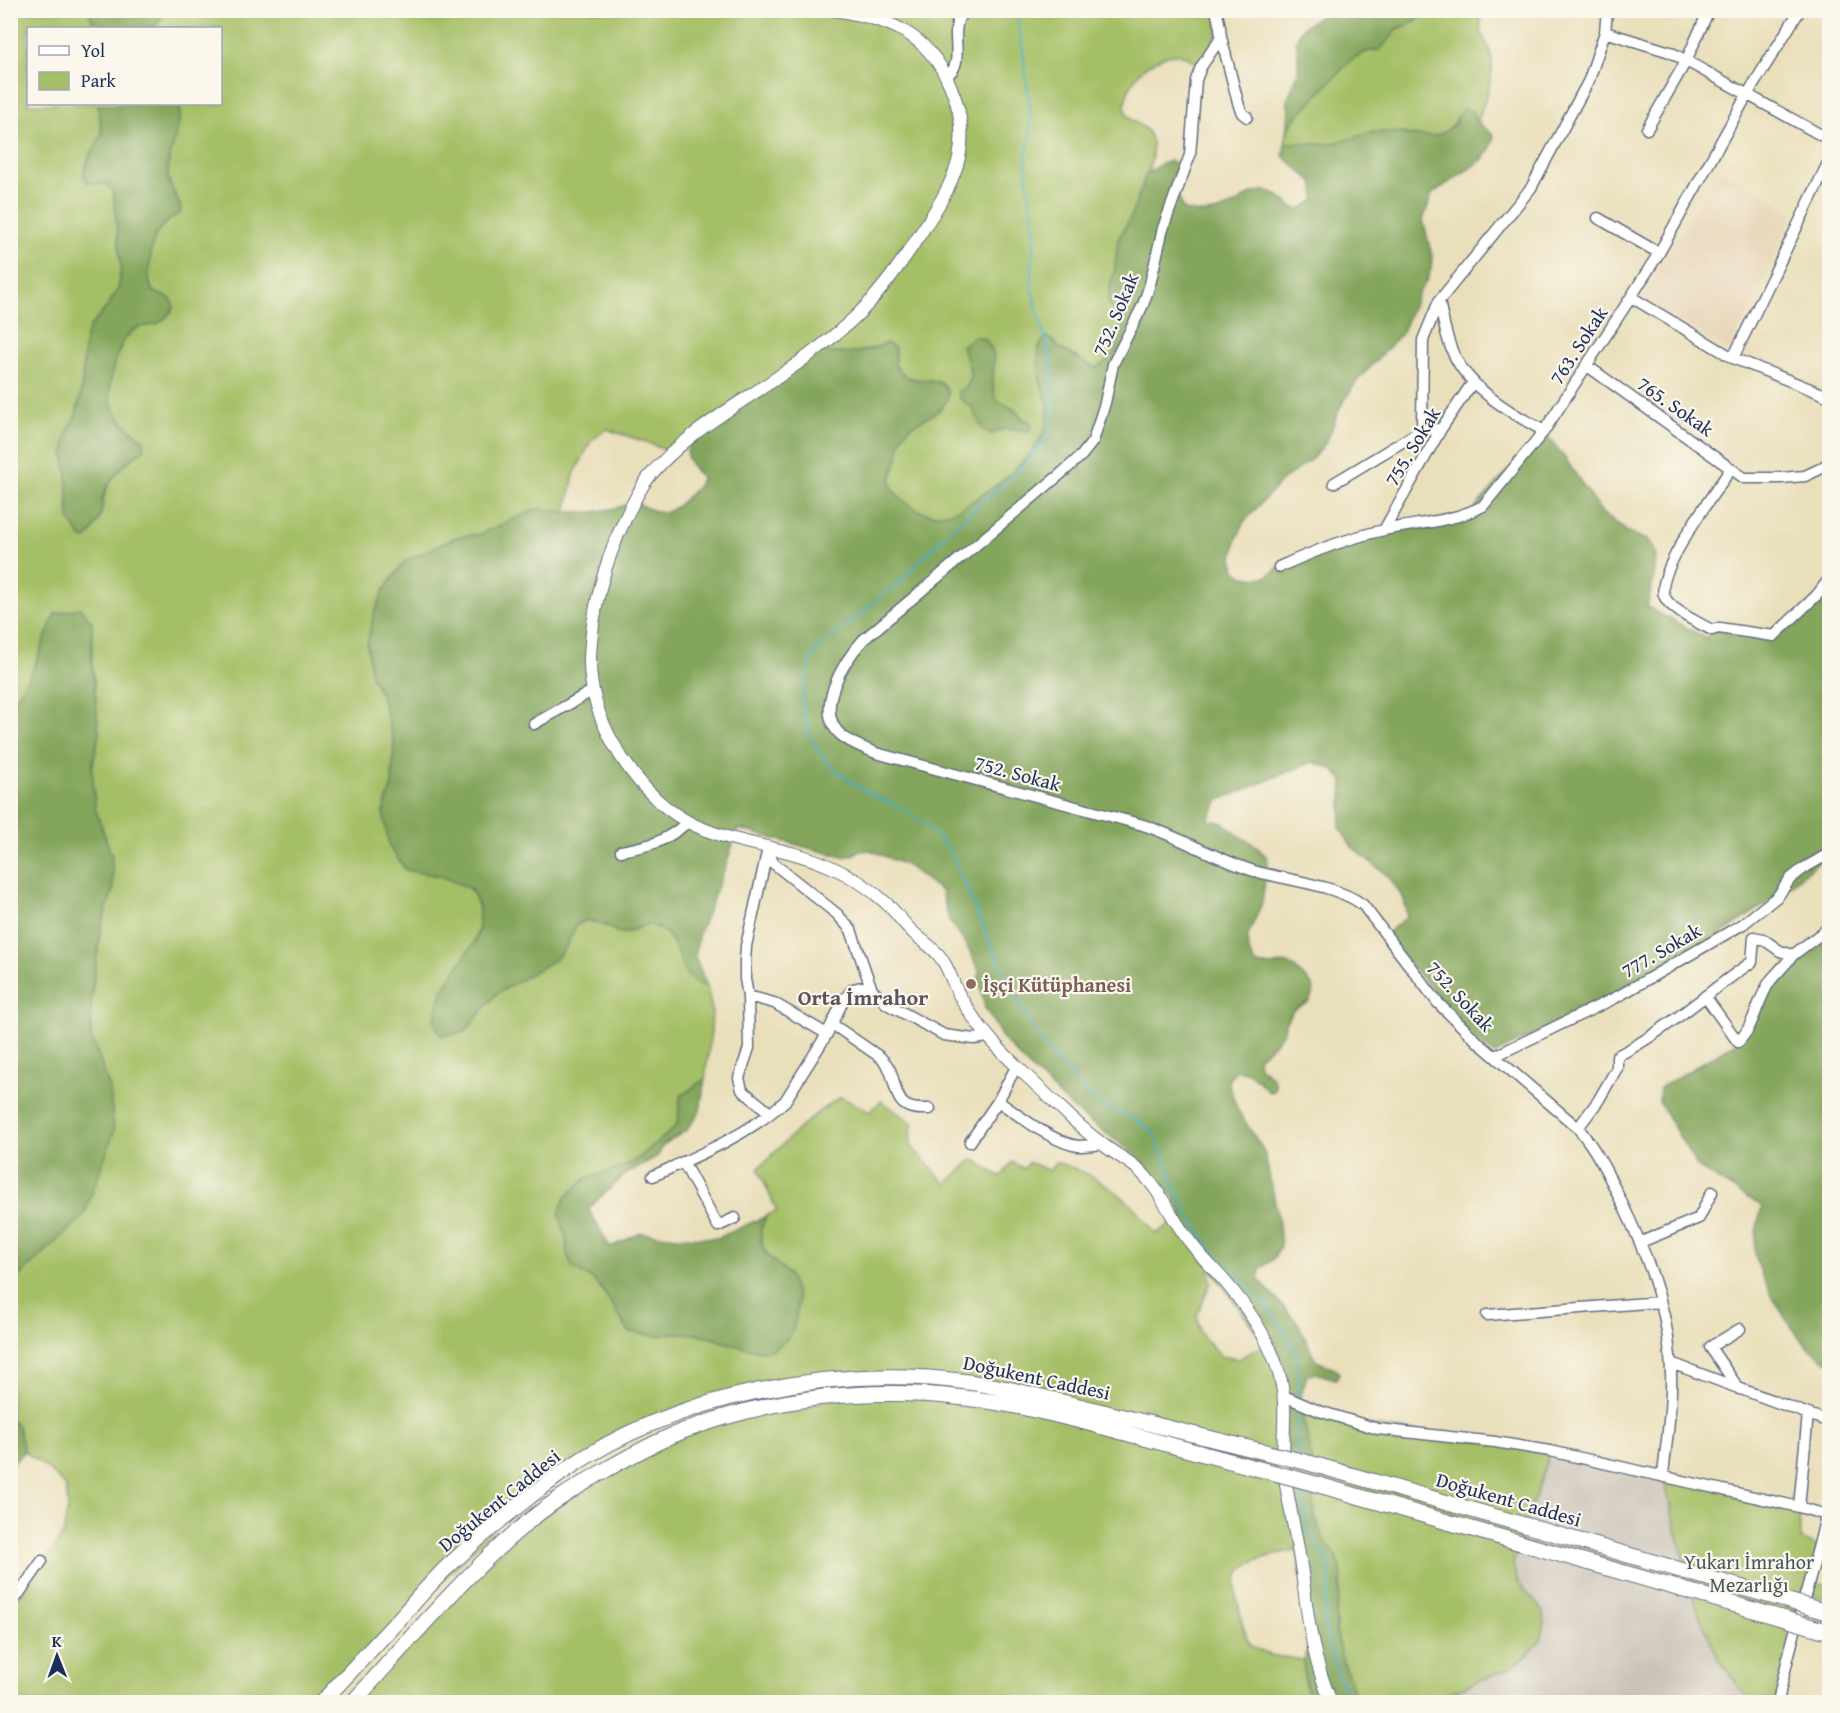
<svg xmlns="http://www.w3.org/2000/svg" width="1840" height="1713" viewBox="0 0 1840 1713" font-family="'Gentium Book Plus',serif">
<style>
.built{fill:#e7d5b8}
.industrial{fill:#cbc3b8}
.green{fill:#a5bf66;stroke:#607762;stroke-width:1.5}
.forest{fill:#84a65b;stroke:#506a5c;stroke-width:1.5}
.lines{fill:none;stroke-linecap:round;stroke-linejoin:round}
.stream{stroke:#43acc2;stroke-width:2}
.minor-casing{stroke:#636d7f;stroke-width:13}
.tertiary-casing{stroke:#636d7f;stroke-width:14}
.primary-casing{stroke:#636d7f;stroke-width:17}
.minor{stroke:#fff;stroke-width:10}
.tertiary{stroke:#fff;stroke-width:12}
.primary{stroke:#fff;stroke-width:15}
.primary-bridge-casing{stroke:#636d7f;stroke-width:17;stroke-linecap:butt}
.primary-bridge{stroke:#fff;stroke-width:15}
.education-dot{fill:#8d6e63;stroke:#fbf7ec;stroke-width:2}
.labels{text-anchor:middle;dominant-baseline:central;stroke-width:4.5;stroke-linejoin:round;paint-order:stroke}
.street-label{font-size:20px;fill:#1b2f5e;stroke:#fbf7ec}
.education-label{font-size:20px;font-weight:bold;fill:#785e54;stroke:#fbf7ec;text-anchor:start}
.park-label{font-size:20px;fill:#445a60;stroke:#fbf7ec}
.quarter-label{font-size:22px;font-weight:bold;fill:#5c545c;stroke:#fbf7ec}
</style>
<rect width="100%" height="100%" fill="#fbf7ec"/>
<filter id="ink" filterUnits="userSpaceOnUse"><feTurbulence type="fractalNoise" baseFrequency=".0167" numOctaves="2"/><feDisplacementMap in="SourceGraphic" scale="12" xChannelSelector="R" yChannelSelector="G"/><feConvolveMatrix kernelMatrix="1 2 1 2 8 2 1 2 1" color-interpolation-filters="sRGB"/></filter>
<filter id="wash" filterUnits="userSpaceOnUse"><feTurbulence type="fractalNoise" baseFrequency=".008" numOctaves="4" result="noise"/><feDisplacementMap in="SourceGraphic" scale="24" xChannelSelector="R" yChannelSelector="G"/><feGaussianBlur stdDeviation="1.35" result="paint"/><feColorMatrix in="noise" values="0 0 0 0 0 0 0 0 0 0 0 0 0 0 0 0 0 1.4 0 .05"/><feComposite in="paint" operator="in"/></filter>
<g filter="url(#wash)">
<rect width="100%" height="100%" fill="#eadfbb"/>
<!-- built -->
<path class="built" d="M1721,170L1794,213L1730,351L1640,298Z"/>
<!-- industrial -->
<path class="industrial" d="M1550,1451L1663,1475L1678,1537L1698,1612L1719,1660L1745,1695L1754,1702H1426L1442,1695L1542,1610L1517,1581L1513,1564Z"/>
<!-- green -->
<path class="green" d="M11,11H88L96,28H28V104H98L102,134L88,160L99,183L107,184L113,191L118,228L121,267L119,287L108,306L90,327L83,362L82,388L76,416L67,434L64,455L67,472L69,519L102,509C103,484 123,462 144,450V441C132,430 116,419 111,402C106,385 118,340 134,330C140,326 149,325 157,324L171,299L152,291C145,271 147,238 165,223C169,219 176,216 181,212C180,199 170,190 168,177C166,158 175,143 178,126C180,119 180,113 180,106L178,104H220V28H154L163,15L161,11H1216L1220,27L1201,67C1191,58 1176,50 1163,57C1157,60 1148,64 1143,69C1133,79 1117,105 1130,118C1137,125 1146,126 1150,136C1155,147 1151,162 1148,173L1146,175L1131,217L1118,240L1114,275L1110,285L1116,317L1124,326C1123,342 1111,362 1095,368L1059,348L1054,341L1039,347C1039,357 1038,369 1040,379C1043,395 1051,405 1047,423C1041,455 973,512 940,515C925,516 902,504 894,491C888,480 893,475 896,465C899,454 898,440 906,431C915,420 951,411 948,392C944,373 915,384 904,375C894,367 891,355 887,343C863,354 840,356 814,351L671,453L646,442L606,429L591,441L574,475L566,512L538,510L515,518L481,534L457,537L405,561L384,590L373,617L371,675L381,695L394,742L392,785L383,812L406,870C428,874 449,876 468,888C472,891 474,895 476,900C490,930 460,968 442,991L465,1032L496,994L545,965L567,945L576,925L587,920L609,927L617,932L627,933L644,924L652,925L667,933L699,985L707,986L712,1010L711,1032L705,1079L680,1097L678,1122L674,1128L639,1158L623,1167L585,1179L565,1229L568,1242L566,1250L572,1267L593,1279L601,1288L629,1332L658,1336L675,1333L699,1334L714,1338L789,1275C776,1263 757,1251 761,1230C761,1226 765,1221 766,1216L777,1211L758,1169C785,1143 809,1115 841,1097L870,1112L881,1101L913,1123L910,1136L912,1147L946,1184L973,1159L1001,1177L1012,1162L1024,1169L1029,1162L1050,1171L1055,1162C1081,1169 1109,1184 1128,1202C1139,1211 1147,1223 1156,1234L1176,1220L1208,1263L1211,1282L1197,1316L1200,1333L1220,1356L1238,1359L1267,1344L1281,1379L1298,1549C1282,1553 1253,1558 1242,1570C1238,1574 1236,1581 1236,1587C1237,1599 1243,1637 1251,1645C1264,1657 1287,1657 1304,1660V1675L1309,1702H353L524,1525L683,1431L858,1394L1099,1411L914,1378L743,1394L622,1438L509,1513L322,1702H11V1608L63,1535L68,1508L66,1487L49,1470L24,1451L18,1426L11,1421V1284L84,1215L96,1179L110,1089L91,1036V999L101,927L113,890L112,857L95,809L92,768L99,734L92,662V622L55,614L33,670L11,706Z
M1432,11H1482C1476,38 1489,37 1492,60C1494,81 1483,104 1477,124L1474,119L1459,114C1444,150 1417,133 1390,132C1368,131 1348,143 1326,144C1312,146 1299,140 1285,144L1287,132L1297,116L1352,59L1368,51L1379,50L1391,37L1396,29L1408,25Z
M1299,1403L1359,1424L1550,1451L1513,1564L1517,1581L1542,1610L1545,1623L1541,1640L1527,1656L1508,1669L1426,1702H1358L1341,1656L1336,1630V1615L1342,1576L1340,1565L1322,1536L1314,1514L1310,1449Z
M1663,1475L1799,1507L1800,1539L1819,1547L1809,1581L1829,1586V1600L1806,1594L1778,1702H1754L1745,1695L1719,1660L1698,1612L1678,1537Z"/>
<!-- forest -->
<path class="forest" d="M88,11H161L163,15L154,28H96Z
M1327,11H1432L1408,25L1396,29L1391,38L1379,50L1368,51L1352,59L1297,116L1287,132L1289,110L1287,101L1298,73V54L1296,41L1301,30L1306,25Z
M98,104H178L180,106C180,112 180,119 178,125C175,143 166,158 168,177C170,190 180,199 181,212C157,229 152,232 150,263C149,273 148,281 152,291L171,299L174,307C169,315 163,323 153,325C147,326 140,326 135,329C118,339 106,384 111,402C115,418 132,430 144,441V450C128,459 106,481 102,500C102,503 102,506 102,509C100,520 93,531 87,539L82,538L69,519L67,472L64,455L67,434L76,415L82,388L85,340L90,327L108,306L119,287L121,267L113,191L106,184L88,183L83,175L88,160L102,134Z
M1462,109L1472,111C1475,127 1485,124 1494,137L1490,149L1482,160L1432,194L1423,220L1432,256L1431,269L1427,280L1419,292L1401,334L1357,381L1340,407L1327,441L1312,459L1281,481L1244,522L1236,541L1233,557L1235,570L1244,576L1258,578L1268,576L1279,567L1343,542L1470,513L1544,431L1564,457L1602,513L1628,532L1648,540L1652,545L1656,553L1655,572L1647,607L1706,638L1712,630L1774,636L1829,589V853L1778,896L1683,959L1495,1054L1479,1043L1384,935L1407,917L1404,899L1389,877L1352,847L1340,828L1343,780L1331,768L1312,762L1219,800L1208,820L1224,823L1238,835L1256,846L1268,858L1262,903L1248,935V949L1255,964L1272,966L1283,963L1293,966L1312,985L1314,990L1309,1002L1293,1010L1285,1023L1284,1031L1273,1045L1258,1058L1259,1067C1268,1073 1279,1079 1274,1091L1269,1092C1259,1082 1250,1069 1235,1071L1229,1079V1086L1238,1111L1264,1151L1278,1216L1281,1247L1273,1259L1260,1269L1258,1279L1298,1323L1316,1361L1335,1368L1339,1373L1336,1379L1315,1373L1307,1375L1299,1403L1310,1449L1314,1514L1322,1536L1340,1564L1342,1576L1336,1615V1630L1341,1656L1358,1702H1309L1304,1675V1660L1312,1638L1289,1502L1283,1396L1272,1354L1176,1220L1182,1214L1173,1196L1160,1180L1129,1150L1079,1114L1027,1065L1003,1039L985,1008L979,980V970L967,946L949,920L941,891L908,866L870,850L859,851L853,855L843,857L738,829L725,868L698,936L695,957L707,986C678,985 683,948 666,933C643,913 636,937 617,932C614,931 612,928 609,927C602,924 594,921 587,920L576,925L567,945L556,959L496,994L465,1032L441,1036L434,1021L442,991L475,941L479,929V906L471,889L441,876L406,870L389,846L383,812L392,785L394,742L381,695L371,675L367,644L373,617L384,590L405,561L457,537L481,534L516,518L538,509L566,512H594L616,508L634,502C660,514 666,519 688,496C694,490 700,486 701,477C685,458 682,456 695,433L814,351C840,355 863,354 887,343L895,348V365C898,368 901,373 905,376C920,386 936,372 948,392C945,419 922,414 907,430C900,437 900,447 898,456C897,463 893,470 891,477C887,494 917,513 931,514C952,516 968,504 985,493C1006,480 1042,448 1047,423C1048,418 1049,410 1049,405C1047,396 1042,388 1040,379C1037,366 1035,344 1047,337L1054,341L1059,348L1095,368C1111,362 1123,342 1124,326L1116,317L1108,301L1110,285L1114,274L1118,240L1131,217L1146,175L1161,164L1170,161L1178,165L1174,184L1183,209C1202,217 1220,213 1237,203C1246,197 1256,189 1267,191C1281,193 1286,206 1299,210L1315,200L1314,183L1283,156L1285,144C1299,140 1312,146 1326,144C1344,143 1360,133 1377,132C1404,129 1430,148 1453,125C1457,121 1458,114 1462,109Z
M974,336L985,339L992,349L994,357L993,385L995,397C1003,406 1016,407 1022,418L1030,421L1032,427L1028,431L1004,429L992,434L983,430L971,407L959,398L958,391C980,384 967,362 962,346Z
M80,608L92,622V662L99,734L92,768L95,808L112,857L113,890L101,927L91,999V1036L110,1089L114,1132L84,1215L11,1284V706L33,670L55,614Z
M1829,927V1362C1823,1358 1815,1354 1810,1349C1791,1330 1755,1275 1755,1248C1754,1234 1759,1219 1762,1206L1698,1168L1659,1102L1660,1088L1737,1042L1771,980Z
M705,1079L700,1111L687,1130L663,1145L658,1156L627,1173L588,1209L610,1247L641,1233L677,1237L718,1238L766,1216L761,1229V1240L766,1254L789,1275L798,1299L796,1318L792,1333L785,1341L773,1350L761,1351L730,1344L699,1334L675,1333L658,1336L629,1332L601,1288L592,1279L572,1267L566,1250L567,1242L559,1213L565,1198L585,1179L623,1167L639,1158L674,1128L678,1122L680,1097Z
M11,1421L18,1426L24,1451L11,1466Z"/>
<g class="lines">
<!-- stream -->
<path class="stream" d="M1016,10L1023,51L1030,110L1031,136L1026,152L1027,180L1035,231L1032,259V289L1049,352L1053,378L1054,405V418L1050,432L1037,450L1015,474L952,528L897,584L817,649C805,673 799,698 806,724C816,760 841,777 872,795C881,800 892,803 901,808C920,819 939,835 951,854C961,871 967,891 975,908C1000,966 1025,1028 1069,1074C1078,1085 1091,1098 1103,1105C1121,1115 1138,1117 1154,1133C1168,1169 1181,1208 1205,1240C1229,1273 1296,1325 1299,1367C1300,1377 1297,1388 1297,1399
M1296,1404L1298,1455
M1302,1488C1304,1503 1304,1518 1309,1533C1314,1546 1329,1555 1330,1568C1332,1586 1323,1604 1325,1623C1328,1649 1340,1678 1348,1702"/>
</g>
</g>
<g filter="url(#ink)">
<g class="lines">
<defs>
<path id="minor" d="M1216,10L1220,27L1221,37L1201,67L1196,80L1190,155L1163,228L1150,284L1143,305L1113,364L1105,403L1093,441L1082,455L1063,472L863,640C844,661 812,711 842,736C852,744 864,748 876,753L1143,825C1182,838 1216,859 1254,871C1286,880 1337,885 1363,905L1438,1003L1479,1043L1578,1128C1596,1149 1608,1174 1620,1199C1644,1248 1666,1301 1670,1356C1674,1396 1667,1436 1663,1475
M1605,32L1670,52L1830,140
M1221,37L1239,106L1242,113L1247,117
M946,76C966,65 950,36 959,18C961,15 963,13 965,10
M1647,129L1686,61L1709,10
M1598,218L1659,253
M1631,297L1733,358L1830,397
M1439,301C1443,319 1446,339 1454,355C1471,390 1511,413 1544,431
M1733,358L1830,159
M1586,365L1744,478H1781L1805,476L1822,468L1830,461
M1441,429L1422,430L1423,340L1439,301L1531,188L1589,80L1605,32L1607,10
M1731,469C1716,490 1656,571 1664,595C1668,609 1699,623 1712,630L1719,628L1774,636L1817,595L1830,578
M1334,483L1422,430
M1384,530L1441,429L1473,382
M1279,567C1312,552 1348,538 1384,530C1418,523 1453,522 1483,506L1544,431L1631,297L1659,253L1747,95L1800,10
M534,724L592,691
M768,848L773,863L837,914L851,930L872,990L887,1004L944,1035L974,1039L988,1037
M768,848L746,946L745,962V979L748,996L749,1048L739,1078L742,1090L770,1113
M621,851C652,845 663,843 688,822
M748,996L774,1003L827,1034
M1705,996L1738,1042C1755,1026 1757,999 1771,980C1778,972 1786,964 1793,955
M832,1024L880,1057C883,1060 887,1064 889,1068C895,1079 895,1101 907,1106C914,1110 923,1109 930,1109
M1495,1056L1615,998L1743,924L1778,896L1790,879L1804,868L1830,853
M998,1101C1018,1115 1054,1143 1078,1146C1086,1146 1094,1145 1102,1144
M1578,1128L1598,1101L1617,1068V1056C1666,1031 1706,993 1752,962L1754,937L1763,939L1780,951L1793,955L1830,927
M970,1142L998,1101L1016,1067
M683,1162L718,1226L735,1218
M653,1176C699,1155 748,1135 785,1101L827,1034L843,1001L853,989L869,985
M1641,1242L1699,1218L1712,1192
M1487,1315L1660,1302
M1671,1363L1830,1422
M1739,1389L1710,1347L1740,1329
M1284,1396L1319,1411L1378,1429L1495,1442L1550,1451L1799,1507L1830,1516
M1799,1507L1808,1414
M10,1606L42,1561
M1778,1702C1790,1639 1812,1579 1826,1516"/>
<path id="tertiary" d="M834,10C887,18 928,33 950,85C974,140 958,175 928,222C910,250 891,279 868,304C843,331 812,354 781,375C736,406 684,434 648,478C639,490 633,503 626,517C605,561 592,608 590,657C589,689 598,716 613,743C630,774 657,806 690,823C734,845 785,846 829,866C850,875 869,887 886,903C897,913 905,926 916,935C925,943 934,948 941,958C950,970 953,986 961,998C970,1014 982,1030 994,1043C1015,1066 1037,1086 1059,1106C1072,1119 1086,1132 1101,1143C1113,1153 1126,1159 1138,1169C1161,1190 1171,1218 1190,1242C1201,1257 1215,1270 1227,1284C1251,1312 1273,1345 1281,1381C1288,1409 1281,1442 1284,1471C1288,1501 1295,1530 1300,1560C1305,1589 1307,1620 1314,1649C1318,1667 1324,1685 1331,1702"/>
<path id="primary" d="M322,1702C348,1674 375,1645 402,1616C416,1600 430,1584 445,1569C482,1534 522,1501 564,1471C675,1394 836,1364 968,1382C1007,1387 1045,1398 1083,1407
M353,1702C408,1642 461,1578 523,1526C547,1505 575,1488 602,1472C628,1457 655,1442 683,1431C773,1397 870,1387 965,1398C1004,1402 1043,1412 1081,1421"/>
</defs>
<!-- minor casing -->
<use href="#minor" class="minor-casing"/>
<!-- tertiary casing -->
<use href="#tertiary" class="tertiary-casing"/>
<!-- primary casing -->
<use href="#primary" class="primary-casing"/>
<!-- minor -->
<use href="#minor" class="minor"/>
<!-- tertiary -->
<use href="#tertiary" class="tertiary"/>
<!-- primary -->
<use href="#primary" class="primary"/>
<defs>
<path id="primary-bridge" d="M1083,1407L1309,1463L1830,1613
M1081,1421L1312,1483L1830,1632"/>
</defs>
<!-- primary-bridge casing -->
<use href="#primary-bridge" class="primary-bridge-casing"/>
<!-- primary-bridge -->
<use href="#primary-bridge" class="primary-bridge"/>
</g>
</g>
<!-- markers -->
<circle class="education-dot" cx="971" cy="984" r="6"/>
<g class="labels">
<!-- street labels -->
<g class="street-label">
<text transform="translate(1115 314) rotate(-67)">752. Sokak</text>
<text transform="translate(1578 345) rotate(-57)">763. Sokak</text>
<text transform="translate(1676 406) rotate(35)">765. Sokak</text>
<text transform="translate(1412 446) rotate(-59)">755. Sokak</text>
<text transform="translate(1018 773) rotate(15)">752. Sokak</text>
<text transform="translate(1661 950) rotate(-30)">777. Sokak</text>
<text transform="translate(1461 996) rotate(47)">752. Sokak</text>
<text transform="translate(1037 1377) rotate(12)">Doğukent Caddesi</text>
<text transform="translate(1509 1499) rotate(16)">Doğukent Caddesi</text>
<text transform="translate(499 1500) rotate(-39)">Doğukent Caddesi</text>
</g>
<!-- education labels -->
<g class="education-label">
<text x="983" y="984">İşçi Kütüphanesi</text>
</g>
<!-- park labels -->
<g class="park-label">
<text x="1749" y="1561">Yukarı İmrahor<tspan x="1749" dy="23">Mezarlığı</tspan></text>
</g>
<!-- quarter labels -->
<g class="quarter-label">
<text x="863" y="997">Orta İmrahor</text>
</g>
</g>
<!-- margin -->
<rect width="1840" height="1713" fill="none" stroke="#fbf7ec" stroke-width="36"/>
<!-- legend -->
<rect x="27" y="27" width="195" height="78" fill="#fbf7ec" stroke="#a1a7b3" stroke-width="1.5"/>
<rect x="39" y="46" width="30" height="9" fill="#ffffff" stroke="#a1a7b3" stroke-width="1.5"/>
<text x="81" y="57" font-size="18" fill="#1b2f5e">Yol</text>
<rect x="39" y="72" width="30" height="18" fill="#a5bf66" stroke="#a1a7b3" stroke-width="1.5"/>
<text x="81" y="87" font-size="18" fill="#1b2f5e">Park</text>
<!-- north arrow -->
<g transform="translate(57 1656) rotate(359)" stroke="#fbf7ec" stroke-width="4.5" paint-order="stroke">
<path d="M0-4.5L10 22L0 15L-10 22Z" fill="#1b2f5e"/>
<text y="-9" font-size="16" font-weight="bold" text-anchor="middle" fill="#1b2f5e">K</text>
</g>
</svg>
